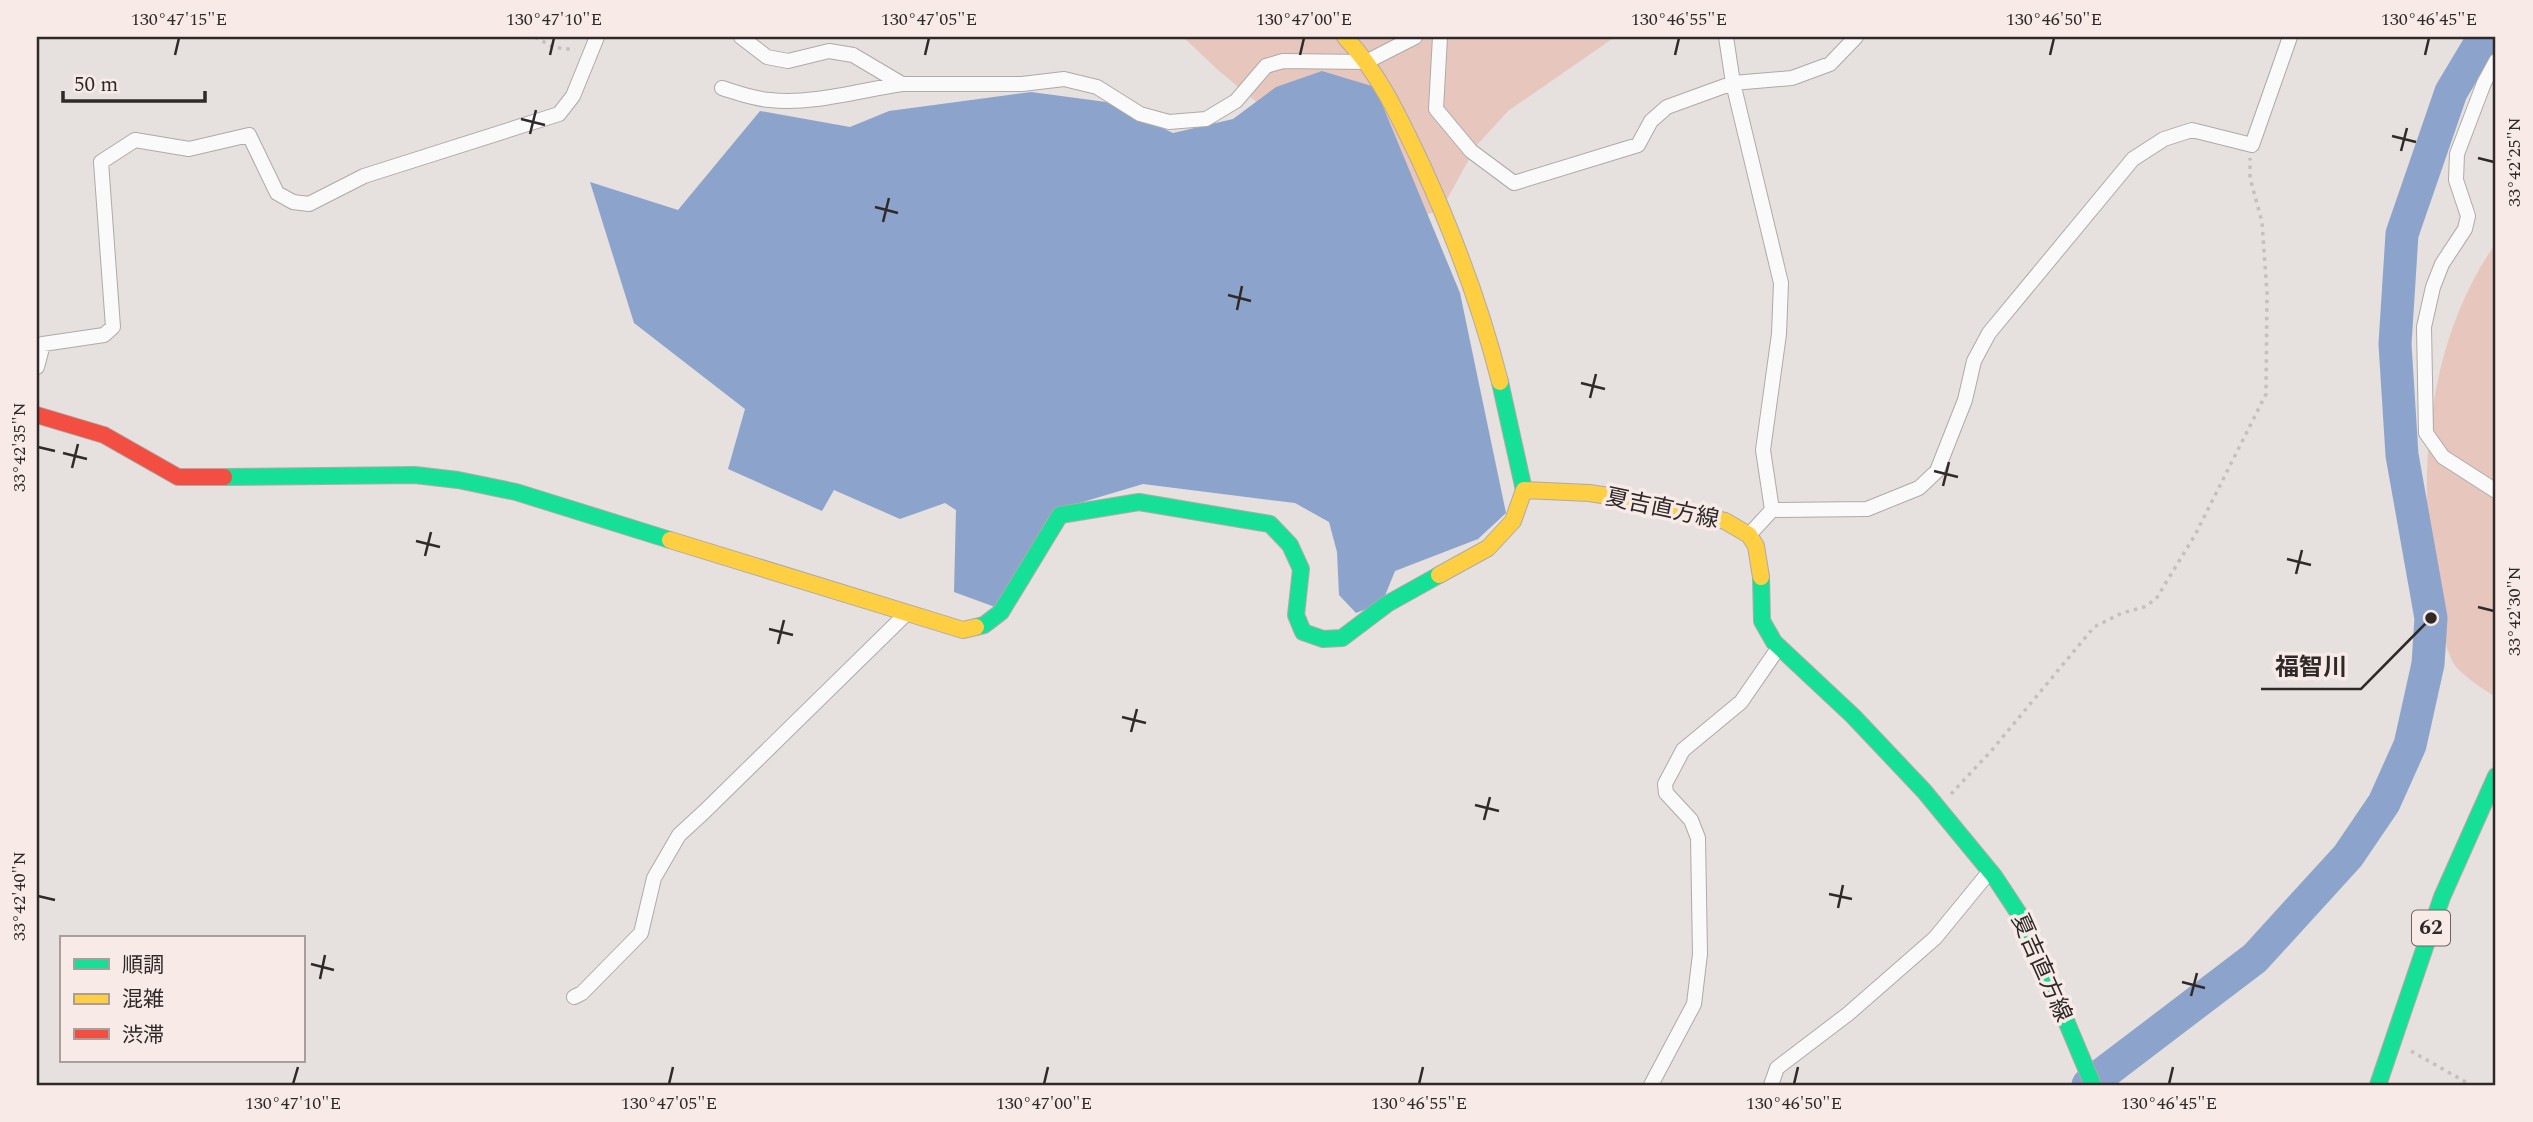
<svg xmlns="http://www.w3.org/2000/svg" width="2533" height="1122" viewBox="0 0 2533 1122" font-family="Spectral,'Noto Sans JP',serif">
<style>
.green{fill:#e7c7bd}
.water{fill:#8ca3cb}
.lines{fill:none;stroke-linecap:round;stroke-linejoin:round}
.river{stroke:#8ca3cb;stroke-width:33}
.street-casing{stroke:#aeaaa8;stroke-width:16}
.fast-casing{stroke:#aeaaa8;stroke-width:18}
.slow-casing{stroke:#aeaaa8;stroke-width:18}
.jam-casing{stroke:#aeaaa8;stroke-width:18}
.path{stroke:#c3c0c0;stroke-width:3.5;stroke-dasharray:3.5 5;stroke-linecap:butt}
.street{stroke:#fbfafa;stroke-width:14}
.fast{stroke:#16e098;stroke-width:16}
.slow{stroke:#ffcf43;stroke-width:16}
.jam{stroke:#f24e42;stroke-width:16}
.ticks{fill:none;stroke:#2f2a29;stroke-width:2.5}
.labels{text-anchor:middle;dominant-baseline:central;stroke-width:7;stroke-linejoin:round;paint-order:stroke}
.shield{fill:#f8ebe7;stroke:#6b6462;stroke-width:2}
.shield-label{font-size:21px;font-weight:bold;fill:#2f2a29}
.street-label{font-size:23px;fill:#2f2a29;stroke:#f8ebe7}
.leader{fill:none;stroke:#2f2a29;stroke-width:2.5}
.callout-dot{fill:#2f2a29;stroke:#f8ebe7;stroke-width:2.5}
.callout-label{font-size:24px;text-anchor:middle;font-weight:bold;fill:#2f2a29;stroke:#f8ebe7;stroke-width:7;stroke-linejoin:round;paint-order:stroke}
.neatline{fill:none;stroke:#2f2a29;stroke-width:2.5}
.ticks-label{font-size:18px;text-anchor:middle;fill:#2f2a29}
</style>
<rect width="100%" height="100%" fill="#e6e0de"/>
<!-- green -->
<path class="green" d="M1183,37H1615L1508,111L1477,145L1441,210L1422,216L1333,166L1218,70Z
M2496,243V697C2484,690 2468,679 2458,669C2445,655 2441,621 2437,603C2416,483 2424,345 2496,243Z"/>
<!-- water -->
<path class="water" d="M1322,71L1375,87L1460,293L1506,513L1478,539L1395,571L1382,603L1356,613L1339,595L1337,552L1329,522L1295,503L1143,484L1056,510L995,607L954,592L956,510L945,503L900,519L834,490L822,511L728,469L745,409L634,323L590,182L678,210L760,111L850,127L889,111L1031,92L1106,102L1173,133L1233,119L1276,87Z"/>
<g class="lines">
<!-- river -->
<path class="river" d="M2088,1085L2255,958L2348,856L2384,803L2410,745L2428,664L2431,618L2402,455L2395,344L2402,234L2451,92L2484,37"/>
<defs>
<path id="street" d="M741,37L767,57L788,61L829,51L853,55L902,84H1022L1064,79L1097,87L1140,114L1169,122L1206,119L1236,101L1266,66L1283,61L1366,62L1415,37
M1440,37L1436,109L1471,151L1514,183L1638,145L1651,121L1667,107L1733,83L1792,78L1830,64L1856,37
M1726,37L1733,83L1781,283L1779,334L1763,450L1772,510
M2496,61L2484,83L2457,154L2456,180L2468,216L2465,229L2442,264L2433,287L2424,327L2426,433L2443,457L2496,491
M722,88C738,93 753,99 770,100C811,105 861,90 902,84
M37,367L43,344L104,335L113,327L101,162L135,140L189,149L249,135L277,193L293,202L309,204L364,176L559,114L573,96L597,37
M1749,535L1772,510L1867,509L1919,488L1937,471L1965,400L1974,361L1989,333L2133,159L2164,139L2192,130L2252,145L2290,37
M574,997L582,993L641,933L654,878L679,835L704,812L906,614
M1651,1085L1694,1004L1700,954L1698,838L1691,820L1666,793L1665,784L1683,750L1741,702L1779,647
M1771,1085L1777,1068L1848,1014L1935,938L1990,871"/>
<path id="fast" d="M1500,382L1524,490
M224,477L415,475L458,480L516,492L670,540
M1761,577L1762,621L1774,642L1853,716L1924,791L1994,876L2025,923L2093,1085
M976,627L984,625L1001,612L1060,515L1139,502L1270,524L1290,545L1301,569L1296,615L1303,632L1323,639L1342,638L1387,604L1439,575
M2378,1085L2442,897L2496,776"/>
<path id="slow" d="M1345,37C1380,74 1400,119 1422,165C1454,235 1481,307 1500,382
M1524,490L1589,493L1642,501L1725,521L1749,535L1756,546L1761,577
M670,540L963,630L976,627
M1439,575L1488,548L1513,521L1524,490"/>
<path id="jam" d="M37,415L104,435L178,477H224"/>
</defs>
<!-- street casing -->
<use href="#street" class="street-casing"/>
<!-- fast casing -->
<use href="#fast" class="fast-casing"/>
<!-- slow casing -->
<use href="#slow" class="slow-casing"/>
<!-- jam casing -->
<use href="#jam" class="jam-casing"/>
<!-- path -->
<path class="path" d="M535,37L553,47L575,50
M1951,794L1992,750L2094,627L2122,613L2144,607L2156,599L2195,535L2266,394L2267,293L2262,222L2250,178V158
M2411,1051L2471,1085"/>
<!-- street -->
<use href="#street" class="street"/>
<!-- fast -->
<use href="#fast" class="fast"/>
<!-- slow -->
<use href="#slow" class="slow"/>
<!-- jam -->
<use href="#jam" class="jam"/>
</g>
<!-- ticks -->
<path class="ticks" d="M175,55L179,38M550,55L554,38M925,55L929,38M1300,55L1304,38M1675,55L1679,38M2050,55L2054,38M2425,55L2429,38M521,119L545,125M530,134L536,110M2392,136L2416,142M2401,151L2407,128M2478,158L2494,162M875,207L898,213M883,222L889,198M1228,295L1251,301M1237,310L1242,286M1581,383L1605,389M1590,398L1596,374M38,447L55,451M63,453L87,459M72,468L78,444M1934,471L1958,477M1943,486L1949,462M416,541L440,547M425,556L431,532M2287,559L2311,565M2296,574L2302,550M2478,607L2494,611M769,629L793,635M778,644L784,620M1122,717L1146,723M1131,732L1137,709M1475,805L1499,811M1484,820L1490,797M1829,894L1852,899M38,896L55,900M1838,908L1843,885M311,964L334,970M320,979L325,955M2182,982L2205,988M2191,996L2197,973M293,1084L298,1067M669,1084L673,1067M1044,1084L1048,1067M1419,1084L1423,1067M1794,1084L1798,1067M2169,1084L2173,1067"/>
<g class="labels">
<!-- shield labels -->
<rect class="shield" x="2412" y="910.5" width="38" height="35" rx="5"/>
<g class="shield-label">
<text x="2431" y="928">62</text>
</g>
<!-- street labels -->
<g class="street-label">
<text transform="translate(1662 509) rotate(12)">夏吉直方線</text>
<text transform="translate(2041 968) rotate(66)">夏吉直方線</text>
</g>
</g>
<!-- callouts -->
<path class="leader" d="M2431 618L2361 689H2261"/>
<circle class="callout-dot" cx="2431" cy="618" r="7"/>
<g class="callout-label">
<text x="2311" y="675">福智川</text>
</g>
<!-- border -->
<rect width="2533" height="1122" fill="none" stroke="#f8ebe7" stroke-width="77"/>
<!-- legend -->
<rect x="60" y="936" width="245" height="126" fill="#f8ebe7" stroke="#a89e9b" stroke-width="2"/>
<rect x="74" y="959" width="35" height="10" fill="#16e098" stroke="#a89e9b" stroke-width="2"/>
<text x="122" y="972" font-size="21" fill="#2f2a29">順調</text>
<rect x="74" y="994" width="35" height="10" fill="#ffcf43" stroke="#a89e9b" stroke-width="2"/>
<text x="122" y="1006" font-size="21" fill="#2f2a29">混雑</text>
<rect x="74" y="1029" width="35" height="10" fill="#f24e42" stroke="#a89e9b" stroke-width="2"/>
<text x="122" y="1042" font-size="21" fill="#2f2a29">渋滞</text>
<!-- scale -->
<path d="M63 91v10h142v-10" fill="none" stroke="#2f2a29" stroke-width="3.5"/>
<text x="74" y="91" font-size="21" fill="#2f2a29" stroke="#f8ebe7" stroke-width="5" paint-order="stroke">50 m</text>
<rect x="38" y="38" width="2456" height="1046" class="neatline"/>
<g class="ticks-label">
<text x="179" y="25">130°47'15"E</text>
<text x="554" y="25">130°47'10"E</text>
<text x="929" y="25">130°47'05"E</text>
<text x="1304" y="25">130°47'00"E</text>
<text x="1679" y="25">130°46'55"E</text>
<text x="2054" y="25">130°46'50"E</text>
<text x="2429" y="25">130°46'45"E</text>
<text transform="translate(2514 162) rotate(-90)" y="6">33°42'25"N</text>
<text transform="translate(19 447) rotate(-90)" y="6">33°42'35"N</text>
<text transform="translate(2514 611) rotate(-90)" y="6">33°42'30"N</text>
<text transform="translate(19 896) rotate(-90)" y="6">33°42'40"N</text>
<text x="293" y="1109">130°47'10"E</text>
<text x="669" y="1109">130°47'05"E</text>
<text x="1044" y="1109">130°47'00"E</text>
<text x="1419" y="1109">130°46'55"E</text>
<text x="1794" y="1109">130°46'50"E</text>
<text x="2169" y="1109">130°46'45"E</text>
</g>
</svg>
